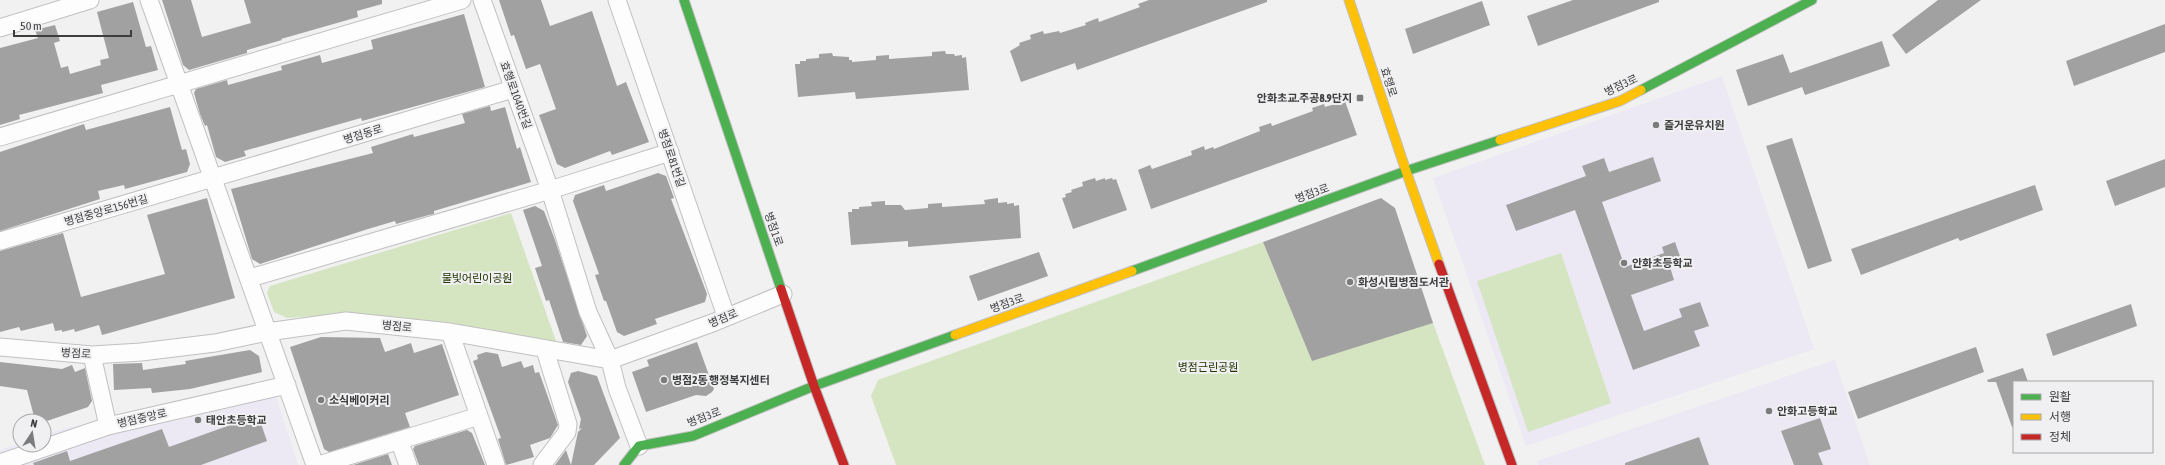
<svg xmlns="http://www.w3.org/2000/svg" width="2165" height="465" viewBox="0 0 2165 465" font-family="'Asap Condensed','Noto Sans KR',sans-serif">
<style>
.education{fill:#ece9f5}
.green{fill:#d5e4c1}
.building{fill:#a1a1a1}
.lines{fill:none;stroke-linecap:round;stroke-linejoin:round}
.street-casing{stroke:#c0c0c0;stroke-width:19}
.fast-casing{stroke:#c0c0c0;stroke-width:11}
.slow-casing{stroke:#c0c0c0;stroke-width:11}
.jam-casing{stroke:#c0c0c0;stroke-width:11}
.street{stroke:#fdfdfd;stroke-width:17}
.fast{stroke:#4caf50;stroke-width:9}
.slow{stroke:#ffc107;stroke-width:9}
.jam{stroke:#c62828;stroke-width:9}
.poi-dot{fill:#7b7c7c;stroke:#f0f0f2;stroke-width:1.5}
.labels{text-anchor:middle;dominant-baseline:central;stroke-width:4;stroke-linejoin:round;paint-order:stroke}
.street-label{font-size:11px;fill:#3c3d3d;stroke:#f0f0f2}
.poi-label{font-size:11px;font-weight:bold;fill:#3c3d3d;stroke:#f0f0f2;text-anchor:start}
.park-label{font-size:11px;fill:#233600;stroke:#f0f0f2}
</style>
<rect width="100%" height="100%" fill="#f1f1f1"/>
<!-- education -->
<path class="education" d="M1722,76L1814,349L1526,446L1433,178Z
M1835,360L1870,465H1538L1537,461Z
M270,378L298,465H0V450L20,443V445H44V435L65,428L162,413Z"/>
<!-- green -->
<path class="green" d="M511,213L557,344L548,348L425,320L354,313L287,318L274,312L267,293L270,286Z
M1263,242L1312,360L1433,323L1485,465H896L871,396L878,380Z
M1561,253L1611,403L1528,432L1477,281Z"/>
<!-- building -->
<path class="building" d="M162,0H191L202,37L251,23L244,0H382V4L357,11L358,17L281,39L282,40L247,50V53L189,70L183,65Z
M499,0H541L550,26L592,11L617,86L626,82L649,142L612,155L610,151L565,168L557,164L539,115L556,109L540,64L526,69L514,35L511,36Z
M1149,0H1267V2L1077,70L1075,63L1021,82L1010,51L1020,45L1019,43L1031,39L1030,35L1043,31L1044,34L1059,31L1060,33L1086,25L1085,23L1098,18L1099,22L1140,7L1138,4Z
M1573,0H1659V2L1538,46L1527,16Z
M1938,0H1981L1906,54L1892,35Z
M1482,1L1490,25L1413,54L1405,29Z
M133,2L146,47L151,46L158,70L101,85L103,93L19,115L20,119L0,125V48L38,38L35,30L55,25L60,41L54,43L61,68L68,66L70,74L101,65L100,60L109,58L97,12Z
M464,14L485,87L362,121L361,118L244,151L246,156L225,162L216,157L207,125L205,126L200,114L194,93L196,89L227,80L228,85L282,70L281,66L320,55L322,63L373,49L371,40Z
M2165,24V52L2074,86L2066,61Z
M1882,41L1890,66L1805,95L1802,87L1748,106L1736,70L1783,54L1790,73Z
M945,51L946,54H954L955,56L962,55V58L966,57L969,90L856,99L855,92L798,97L795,64H800V61H806V59L819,58V54L832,53L833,56L849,57V60H852V62L876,60V56L889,55V59L932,56V52Z
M1345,101L1357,135L1151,209L1138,170L1150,165L1152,169L1192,155L1191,151L1204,146L1205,150L1213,147L1214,149L1260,131L1259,127L1271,123L1272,126L1283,122L1313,111L1312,108L1324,104L1325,107Z
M490,106L491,111L505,107L517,149L520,147L531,182L434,211V214L429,215L396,224L395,221L368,229L260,264L252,259L231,189L373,153L371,147L413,134L414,137L465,123L462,114Z
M170,107L182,150L186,149L190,164L187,172L125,189L124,185L98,191L100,199L0,231V152L84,124L86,130Z
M1792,138L1832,261L1808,269L1766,146Z
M1653,157L1661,181L1602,202L1625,267L1664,253L1662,247L1675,242L1682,262L1670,267L1674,280L1631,295L1644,331L1682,317L1679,309L1700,302L1709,326L1694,331L1700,346L1633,370L1575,210L1516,231L1506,205L1586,176L1582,166L1604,158L1609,172Z
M2165,159V187L2115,206L2106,181Z
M658,173L666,176L674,198L671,199L707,294L705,302L655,319L657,324L624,336L617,332L606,301H604L595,275L599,274L573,201L575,195L604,185L606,191Z
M1095,178L1096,181L1105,178V180L1112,178L1113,180L1116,179L1127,210L1073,229L1062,198L1066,197L1065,194L1072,192L1071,190L1083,186L1082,182Z
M2035,185L2043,210L1960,241L1958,238L1861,275L1851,249Z
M207,198L235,298L102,335L99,325L75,332L74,329L62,332V330L55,331L53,323L21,331L19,327L0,332V251L63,233L81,297L165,274L147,215Z
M998,198V203L1007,202V204L1014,203V206L1019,205L1021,238L908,247V241L851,245L848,212H852V209H859V207L872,206L871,202L885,201V205H901L905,210L928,208V204L942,203V207L985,204L984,200Z
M1381,198L1395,208L1433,323L1312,361L1263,242Z
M535,206L544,211L555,240L587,336L581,345L563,342L549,300L546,301L535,268L542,266L523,210Z
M1039,252L1048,276L978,301L969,276Z
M2131,304L2137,326L2053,356L2046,334Z
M321,337L380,338L385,352L411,343L414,353L442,344L459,395L405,413L410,427L329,452L324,449L290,347Z
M697,342L714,389L712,392L706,396L696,395L646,412L632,372L649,366L647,360Z
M1976,347L1984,372L1858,419L1848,392Z
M250,350L259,356L262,372L190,389L152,393L151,388L114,390L113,364L142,363L143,370L186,364L185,361Z
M486,352L498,354L502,367L521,361L524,368L533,365L535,373L539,372L558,425L550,438L530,445L534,457L506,465L498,439L501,438L473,361L478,359L477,355Z
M0,362L62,369L72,365L75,372L85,368L92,401L88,407L44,422L35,420L27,390L0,386Z
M2023,368L2028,382H2014V427H2012L1996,382H1988L1987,380Z
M578,371L597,376L620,438L594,465H571L578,432L582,428L579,429L581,419L568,382L571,373Z
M258,415L267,441L201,465H34L33,463L67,451L70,461L162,429L169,447Z
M1820,418L1831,449L1818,453L1823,465H1794L1781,431Z
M467,430L472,433L485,465H419L413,449L415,446Z
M1699,437L1709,465H1625V463Z
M566,450L571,465H555Z
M388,454L392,465H353Z"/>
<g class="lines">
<defs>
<path id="street" d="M149,0L315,465
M482,0L550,190L588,312L610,360L617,388L639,446
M617,0L726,316
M0,28L90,0
M0,137L462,0
M0,241L513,89
M250,278L550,190L670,152
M450,332L496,465
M0,347L92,355L141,352L215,343L267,332L346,321L450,332L610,360L715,322L783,294
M92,355L108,426
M399,440L408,465
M0,463L108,426L287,385
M319,465L479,416
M542,465L567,432L568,424L545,350"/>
<path id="fast" d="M684,0L781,289
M1641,90L1812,0
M1132,271L1406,171L1500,140
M624,465L639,446L693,436L814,386L955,335"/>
<path id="slow" d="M1349,0L1406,171L1439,264
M1500,140L1620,101L1641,90
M955,335L1132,271"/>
<path id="jam" d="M1439,264L1512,465
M781,289L814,386L844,465"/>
</defs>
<!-- street casing -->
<use href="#street" class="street-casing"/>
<!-- fast casing -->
<use href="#fast" class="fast-casing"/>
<!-- slow casing -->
<use href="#slow" class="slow-casing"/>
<!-- jam casing -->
<use href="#jam" class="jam-casing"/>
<!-- street -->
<use href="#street" class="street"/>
<!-- fast -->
<use href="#fast" class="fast"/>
<!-- slow -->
<use href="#slow" class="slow"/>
<!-- jam -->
<use href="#jam" class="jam"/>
</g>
<!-- markers -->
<g class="poi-dot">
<rect x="1356" y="94" width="8" height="8" rx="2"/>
<circle cx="1656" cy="125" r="4"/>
<circle cx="1624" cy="263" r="4"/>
<circle cx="1350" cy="282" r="4"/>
<circle cx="664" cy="380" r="4"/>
<circle cx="321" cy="400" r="4"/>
<circle cx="1769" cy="411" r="4"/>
<circle cx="198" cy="420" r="4"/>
</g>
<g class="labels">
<!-- street labels -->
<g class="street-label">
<text transform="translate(1389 82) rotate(72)">효행로</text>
<text transform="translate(1621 85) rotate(-25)">병점3로</text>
<text transform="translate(516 95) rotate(70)">효행로1040번길</text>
<text transform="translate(363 134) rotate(-17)">병점동로</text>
<text transform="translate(672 158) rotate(71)">병점로81번길</text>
<text transform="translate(1312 193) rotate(-20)">병점3로</text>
<text transform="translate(106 210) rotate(-16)">병점중앙로156번길</text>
<text transform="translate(774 229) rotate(71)">병점1로</text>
<text transform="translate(1007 303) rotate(-20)">병점3로</text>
<text transform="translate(723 318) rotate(-23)">병점로</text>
<text transform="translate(397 326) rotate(6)">병점로</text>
<text transform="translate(76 353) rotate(4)">병점로</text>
<text transform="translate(704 417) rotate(-21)">병점3로</text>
<text transform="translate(142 418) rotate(-13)">병점중앙로</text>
</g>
<!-- poi labels -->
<g class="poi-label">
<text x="1352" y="98" text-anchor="end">안화초교.주공8.9단지</text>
<text x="1664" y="125">즐거운유치원</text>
<text x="1632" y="263">안화초등학교</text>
<text x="1358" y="282">화성시립병점도서관</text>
<text x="672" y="380">병점2동 행정복지센터</text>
<text x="329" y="400">소식베이커리</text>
<text x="1777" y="411">안화고등학교</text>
<text x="206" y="420">태안초등학교</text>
</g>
<!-- park labels -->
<g class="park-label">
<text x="477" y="278">물빛어린이공원</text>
<text x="1208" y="367">병점근린공원</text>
</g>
</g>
<!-- legend -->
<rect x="2013" y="381" width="140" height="72" fill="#f0f0f2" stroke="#a8a8aa"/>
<rect x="2021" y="394" width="20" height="6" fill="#4caf50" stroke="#a8a8aa"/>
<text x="2049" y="401" font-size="12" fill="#3c3d3d">원활</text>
<rect x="2021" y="414" width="20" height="6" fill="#ffc107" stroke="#a8a8aa"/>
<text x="2049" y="421" font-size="12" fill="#3c3d3d">서행</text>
<rect x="2021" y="434" width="20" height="6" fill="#c62828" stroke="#a8a8aa"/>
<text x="2049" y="441" font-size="12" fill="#3c3d3d">정체</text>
<!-- north arrow -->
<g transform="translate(32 433) rotate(12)"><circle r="19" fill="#f0f0f2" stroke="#a8a8aa"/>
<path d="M0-3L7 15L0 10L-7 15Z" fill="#7b7c7c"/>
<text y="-6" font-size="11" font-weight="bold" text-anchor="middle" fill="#3c3d3d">N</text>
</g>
<!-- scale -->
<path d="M14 30v6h117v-6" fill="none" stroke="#3c3d3d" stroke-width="2"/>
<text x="20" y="30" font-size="12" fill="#3c3d3d" stroke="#f0f0f2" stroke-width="3" paint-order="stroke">50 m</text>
</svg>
